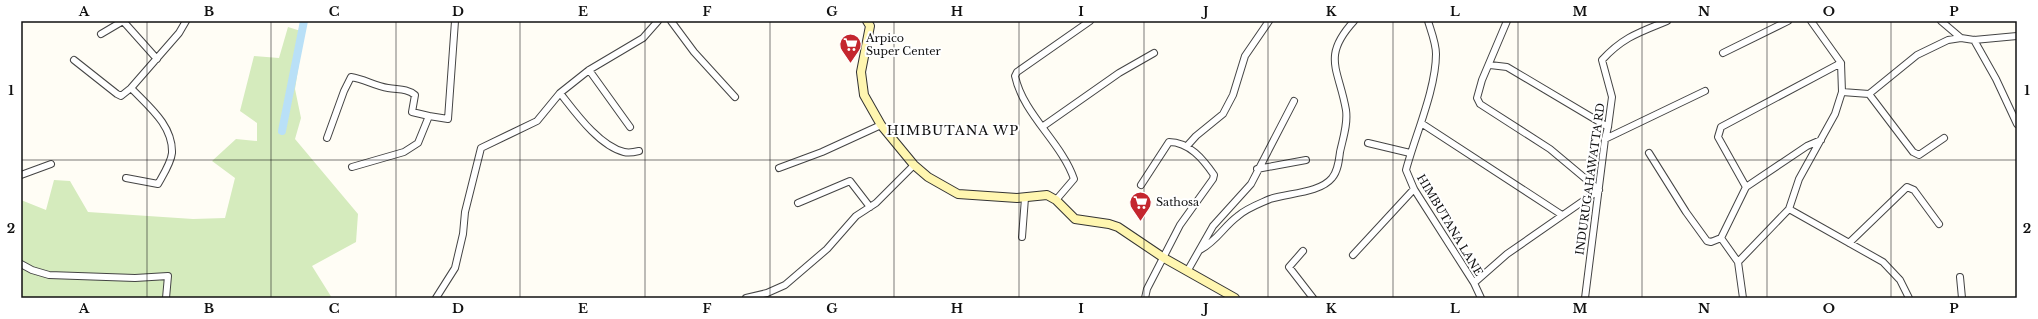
<svg xmlns="http://www.w3.org/2000/svg" width="2038" height="319" viewBox="0 0 2038 319" font-family="'Libre Baskerville',serif">
<style>
.green{fill:#d5ebbd}
.lines{fill:none;stroke-linecap:round;stroke-linejoin:round}
.canal{stroke:#b9e0f7;stroke-width:8}
.street-casing{stroke:#444;stroke-width:8}
.secondary-casing{stroke:#333;stroke-width:10}
.street{stroke:#fff;stroke-width:6}
.secondary{stroke:#fff6b0;stroke-width:8}
.grid{fill:none;stroke:#111;stroke-width:1;stroke-opacity:0.55}
.labels{text-anchor:middle;dominant-baseline:central;stroke-width:4;stroke-linejoin:round;paint-order:stroke}
.poi-label{font-size:11px;fill:#111;stroke:#fff;text-anchor:start}
.street-label{font-size:11px;fill:#111;stroke:#fff}
.quarter-label{font-size:13px;letter-spacing:1px;fill:#111;stroke:#fff}
.neatline{fill:none;stroke:#111;stroke-width:1.5}
.grid-label{font-size:13px;text-anchor:middle;font-weight:bold;fill:#111}
</style>
<rect width="100%" height="100%" fill="#fffdf5"/>
<!-- green -->
<path class="green" d="M288,27L304,32L295,89L301,118L295,139L358,214L356,242L312,266L332,298H21V200L46,210L54,180L70,181L88,212L193,219L225,218L235,178L212,161L236,139L257,141V123L240,111L254,56L279,58Z"/>
<g class="lines">
<!-- canal -->
<path class="canal" d="M282,131L304,21"/>
<defs>
<path id="street" d="M671,21L694,52L735,97
M1428,21C1431,31 1436,43 1436,54C1436,89 1415,136 1406,170L1414,189L1474,283L1481,298
M1811,21L1841,63L1842,92L1835,114L1799,179L1789,209L1883,262L1900,280L1909,298
M1941,21L1961,38
M101,34L123,21L157,59
M1974,40L1996,79L2017,124
M1723,53L1788,21
M74,60L117,94L121,96L131,88
M1490,65L1507,67L1608,127
M589,70L630,127
M1842,92L1869,94L1917,55L1948,40L1961,38L1974,40L2017,36
M560,93C575,112 599,146 624,152C628,153 635,152 639,151
M1869,94L1913,152L1919,155L1944,138
M1421,123L1562,215
M1042,127L1119,73L1154,53
M327,138L344,91L351,77C364,79 375,86 388,88C398,90 406,88 415,95L412,112L429,116
M1605,139L1705,91
M1368,143L1410,153
M1187,146L1196,136L1223,114L1233,95L1245,56L1269,21
M1649,153L1686,212L1707,241L1711,242L1721,238
M352,167L404,152L418,143L429,116L448,119L455,21
M779,168L822,152L881,125
M1257,169L1306,160
M21,175L51,164
M126,178L158,184C163,175 171,163 172,153C173,125 148,106 131,88L179,33L186,21
M1141,185L1169,142C1189,142 1203,159 1214,175L1213,179L1180,225L1147,289L1145,298
M1746,187L1718,137L1721,127L1841,63
M1056,200L1074,179C1062,143 1023,114 1015,76L1017,72L1090,21
M798,203L850,181L870,207
M1022,237L1025,198
M1849,243L1907,187L1914,190L1939,224
M1200,250C1218,240 1223,227 1238,216C1247,208 1259,204 1270,199C1288,193 1320,193 1332,178C1338,171 1339,160 1340,152C1343,138 1348,124 1346,110C1339,69 1321,57 1354,21
M1303,251L1289,267L1313,298
M1353,255L1414,189
M1738,262L1789,209
M21,264L32,270L49,275L135,278L168,276L166,298
M1188,270L1213,226L1251,184L1294,101
M1960,277L1962,298
M1474,283L1507,254L1599,190L1550,149L1480,104L1477,98L1482,80L1507,21
M436,298L455,268L463,234L465,212L481,148L537,121L560,93L589,70L643,38L658,21
M746,298L767,293L785,285L827,249L856,216L876,203L914,165
M1585,298L1605,139L1608,127L1612,97L1602,60C1623,37 1640,32 1667,21
M1743,298L1738,262L1721,238L1746,187L1807,146L1821,140"/>
<path id="secondary" d="M867,21L870,26L861,72L864,95L881,125L914,165L928,177L958,194L1017,198L1047,195L1056,200L1075,219L1109,224L1118,227L1164,258L1235,298"/>
</defs>
<!-- street casing -->
<use href="#street" class="street-casing"/>
<!-- secondary casing -->
<use href="#secondary" class="secondary-casing"/>
<!-- street -->
<use href="#street" class="street"/>
<!-- secondary -->
<use href="#secondary" class="secondary"/>
</g>
<!-- grid -->
<path class="grid" d="M147,21V298M271,21V298M396,21V298M520,21V298M645,21V298M770,21V298M894,21V298M1019,21V298M1144,21V298M1268,21V298M1393,21V298M1518,21V298M1642,21V298M1767,21V298M1891,21V298M21,160H2017"/>
<!-- icons -->
<defs>
<symbol id="supermarket-pin" viewBox="-11 -11 22 30"><path d="M0 17L-7.5 6A9.5 9.5 0 1 1 7.5 6Z" fill="#c4262e" stroke="#fff"/><path d="M-6-5.5h2.5l.6 2H6L4.5 2H-2.5L-4.4-4H-6ZM-1.5 3.2a1.3 1.3 0 1 0 .1 0ZM3 3.2a1.3 1.3 0 1 0 .1 0Z" fill="#fff"/></symbol>
</defs>
<g fill-rule="evenodd">
<use href="#supermarket-pin" x="838" y="32" width="25" height="34"/>
<use href="#supermarket-pin" x="1128" y="190" width="25" height="34"/>
</g>
<g class="labels">
<!-- poi labels -->
<g class="poi-label">
<text x="866" y="38">Arpico<tspan x="866" dy="13">Super Center</tspan></text>
<text x="1156" y="202">Sathosa</text>
</g>
<!-- street labels -->
<g class="street-label">
<text transform="translate(1590 179) rotate(-82)">INDURUGAHAWATTA RD</text>
<text transform="translate(1450 225) rotate(59)">HIMBUTANA LANE</text>
</g>
<!-- quarter labels -->
<g class="quarter-label">
<text x="953" y="130">HIMBUTANA WP</text>
</g>
</g>
<!-- border -->
<rect width="2038" height="319" fill="none" stroke="#ffffff" stroke-width="44"/>
<rect x="22" y="22" width="1994" height="275" class="neatline"/>
<g class="grid-label">
<text x="84" y="16">A</text>
<text x="209" y="16">B</text>
<text x="334" y="16">C</text>
<text x="458" y="16">D</text>
<text x="583" y="16">E</text>
<text x="707" y="16">F</text>
<text x="832" y="16">G</text>
<text x="957" y="16">H</text>
<text x="1081" y="16">I</text>
<text x="1206" y="16">J</text>
<text x="1331" y="16">K</text>
<text x="1455" y="16">L</text>
<text x="1580" y="16">M</text>
<text x="1704" y="16">N</text>
<text x="1829" y="16">O</text>
<text x="1954" y="16">P</text>
<text x="11" y="95">1</text>
<text x="2027" y="95">1</text>
<text x="11" y="233">2</text>
<text x="2027" y="233">2</text>
<text x="84" y="313">A</text>
<text x="209" y="313">B</text>
<text x="334" y="313">C</text>
<text x="458" y="313">D</text>
<text x="583" y="313">E</text>
<text x="707" y="313">F</text>
<text x="832" y="313">G</text>
<text x="957" y="313">H</text>
<text x="1081" y="313">I</text>
<text x="1206" y="313">J</text>
<text x="1331" y="313">K</text>
<text x="1455" y="313">L</text>
<text x="1580" y="313">M</text>
<text x="1704" y="313">N</text>
<text x="1829" y="313">O</text>
<text x="1954" y="313">P</text>
</g>
</svg>
